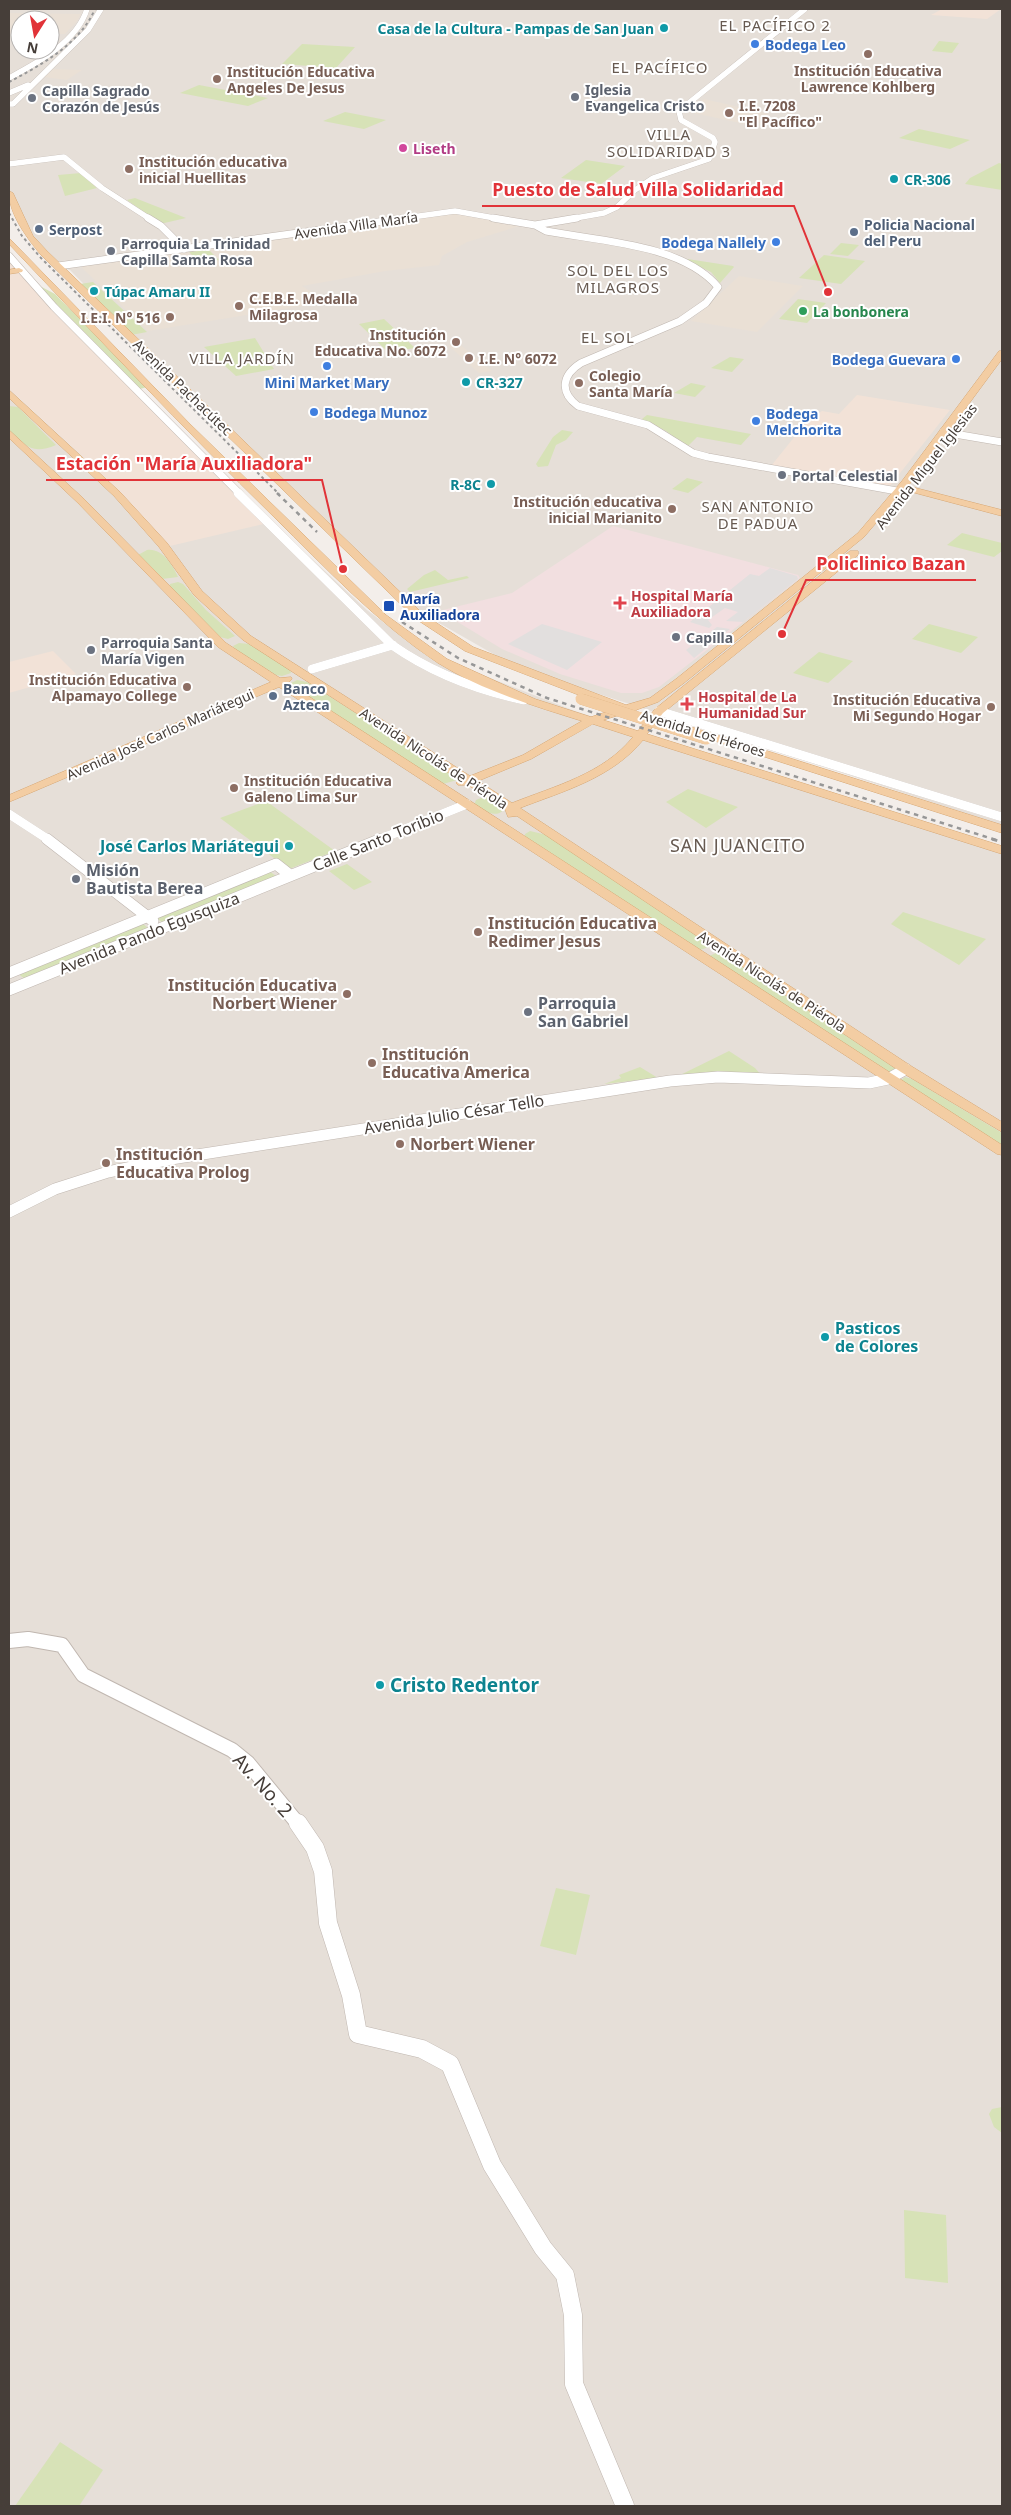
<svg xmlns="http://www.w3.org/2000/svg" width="1011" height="2515" viewBox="0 0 1011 2515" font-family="'Noto Sans',sans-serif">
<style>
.residential{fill:#e6dfd8;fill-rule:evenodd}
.commercial{fill:#f2e2d7}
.education{fill:#eae0d5}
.medical{fill:#f2dfe0}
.green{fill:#d7e2b7}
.parking{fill:#e2dfde}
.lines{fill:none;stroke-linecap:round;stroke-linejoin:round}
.minor-far5-casing{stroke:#c0b7b0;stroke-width:6}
.minor-far4-casing{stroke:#c0b7b0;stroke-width:8}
.minor-far3-casing{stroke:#c0b7b0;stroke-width:9}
.minor-far2-casing{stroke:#c0b7b0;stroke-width:12}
.minor-far1-casing{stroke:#c0b7b0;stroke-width:16}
.minor-casing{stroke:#c0b7b0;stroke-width:19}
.major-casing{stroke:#d6a774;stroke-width:1}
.minor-far5{stroke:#fff;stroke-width:5.5}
.minor-far4{stroke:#fff;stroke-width:7}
.minor-far3{stroke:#fff;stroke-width:9}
.minor-far2{stroke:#fff;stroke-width:11}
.minor-far1{stroke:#fff;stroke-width:14}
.minor{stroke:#fff;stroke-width:18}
.major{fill:#f3cda3;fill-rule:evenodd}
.rail-far2{stroke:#979797;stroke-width:2;stroke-dasharray:3 3;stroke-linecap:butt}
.rail-far1{stroke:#979797;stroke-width:2.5;stroke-dasharray:4.5 4.5;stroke-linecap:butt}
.rail{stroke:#979797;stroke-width:3;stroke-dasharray:5.5 5.5;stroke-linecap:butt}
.major-bridge-casing{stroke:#d6a774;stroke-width:11;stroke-linecap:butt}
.major-bridge{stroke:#f3cda3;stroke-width:11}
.culture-dot{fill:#0f9aa8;stroke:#fff;stroke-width:2}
.shop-dot{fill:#3f7fe0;stroke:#fff;stroke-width:2}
.education-dot{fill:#8d6e63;stroke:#fff;stroke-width:2}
.worship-dot{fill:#6b7280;stroke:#fff;stroke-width:2}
.hotel-dot{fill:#d1479c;stroke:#fff;stroke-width:2}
.service-dot{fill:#5c6f8a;stroke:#fff;stroke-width:2}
.leisure-dot{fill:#2e9e5b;stroke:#fff;stroke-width:2}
.health-dot{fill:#e0444e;stroke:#fff;stroke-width:2}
.transit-dot{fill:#1a4fb4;stroke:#fff;stroke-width:2}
.labels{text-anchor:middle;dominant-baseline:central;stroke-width:4;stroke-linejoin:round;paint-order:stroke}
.far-culture-label{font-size:14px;font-weight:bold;fill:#0d838f;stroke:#fff;text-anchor:start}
.far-shop-label{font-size:14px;font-weight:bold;fill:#366cbe;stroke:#fff;text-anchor:start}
.far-education-label{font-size:14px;font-weight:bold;fill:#785e54;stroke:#fff;text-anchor:start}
.far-worship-label{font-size:14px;font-weight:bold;fill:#5b616d;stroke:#fff;text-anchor:start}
.far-hotel-label{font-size:14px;font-weight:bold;fill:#b23c85;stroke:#fff;text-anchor:start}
.far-service-label{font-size:14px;font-weight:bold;fill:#4e5e75;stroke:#fff;text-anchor:start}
.far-street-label{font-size:14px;fill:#463e39;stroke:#fff}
.far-leisure-label{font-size:14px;font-weight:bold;fill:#27864d;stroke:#fff;text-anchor:start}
.far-health-label{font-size:14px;font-weight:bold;fill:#be3a42;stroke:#fff;text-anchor:start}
.far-transit-label{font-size:14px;font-weight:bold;fill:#164399;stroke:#fff;text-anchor:start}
.far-neighbourhood-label{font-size:15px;letter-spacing:1px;fill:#675a51;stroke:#fff}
.street-label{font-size:16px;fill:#463e39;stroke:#fff}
.culture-label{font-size:16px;font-weight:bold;fill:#0d838f;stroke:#fff;text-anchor:end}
.worship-label{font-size:16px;font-weight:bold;fill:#5b616d;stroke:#fff;text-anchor:start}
.education-label{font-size:16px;font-weight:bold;fill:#785e54;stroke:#fff;text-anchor:start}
.neighbourhood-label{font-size:18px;letter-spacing:1px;fill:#675a51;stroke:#fff}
.near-culture-label{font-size:19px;font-weight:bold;fill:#0d838f;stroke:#fff;text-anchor:start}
.near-street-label{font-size:19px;fill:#463e39;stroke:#fff}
.leader{fill:none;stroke:#e13338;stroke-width:2}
.callout-dot{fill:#e13338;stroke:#fff;stroke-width:2}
.callout-label{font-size:18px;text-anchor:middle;font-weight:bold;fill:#e13338;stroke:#fff;stroke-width:4;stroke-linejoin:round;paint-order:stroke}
</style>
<rect width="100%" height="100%" fill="#f3eeea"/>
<!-- residential -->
<path class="residential" d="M9,9H1002V825L516,667L397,599L163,372L131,332L70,270L52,264L34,244L9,196ZM20,20H50V50H20Z
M9,389L91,464L272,522L367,610L423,652L575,711L1002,846V2506H9Z"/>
<!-- commercial -->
<path class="commercial" d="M942,9H1001L987,19L931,15Z
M9,257L272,522L170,546L91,464L9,389Z
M857,395L950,410L889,487L771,466L808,420L822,411L839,414Z
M53,651L76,674L9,693V662Z"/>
<!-- education -->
<path class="education" d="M9,13L81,14L78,20L65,34H50V20H20V34H9Z
M52,69L82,70L67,80L44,77Z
M704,99L769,114L754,126L689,112Z
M456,213L523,225L467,242L442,256L439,265L385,271L302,286L327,302L148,331L80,266Z
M739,276L803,286L757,332L691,321Z
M458,343L492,371L479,373L448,345Z"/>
<!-- medical -->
<path class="medical" d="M613,526L798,575L800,578L659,687L642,693H621L560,674L502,649L443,613V610L512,593Z"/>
<!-- green -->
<path class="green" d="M939,41L959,43L952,53L932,51Z
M302,44L355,47L336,68L282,64Z
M199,85L268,98L248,106L180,93Z
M345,112L386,120L364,129L323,121Z
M919,129L970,140L950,149L899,138Z
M586,160L625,166L601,184L561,178Z
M999,163L1002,164V190L965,184L970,178Z
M81,173L97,188L65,196L58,175Z
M135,198L186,218L160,224L127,200Z
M841,243L859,245L848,256L830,254Z
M209,250L219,260L200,263L189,252Z
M824,255L865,261L841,284L799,278Z
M681,258L733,266L734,267L720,283L711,272Z
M93,282L147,332L131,335L80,284Z
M36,284L55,294L147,387L140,389Z
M798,299L826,303L807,323L779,319Z
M384,319L415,348L388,352L359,324Z
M255,338L274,369L236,376L204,347Z
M730,357L744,359L732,372L711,368Z
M691,383L706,386L695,397L674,393Z
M9,406L18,407L56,445C32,455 25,446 9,430Z
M647,415L751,434L741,445L697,437L687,447L666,431L642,419Z
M562,430L573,432L566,440L556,445L548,466L538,467L536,464L553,437Z
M687,478L703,482L688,493L672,489Z
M962,533L1002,543V551L994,557L947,545Z
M147,550C162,548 172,564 178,577L162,579L138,555Z
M435,570L448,580L467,576L469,578L410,592L407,589L424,575Z
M178,582L183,584L206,610L235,636L228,639L220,637L170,587V584Z
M929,624L978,637L961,653L912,639Z
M239,643L249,644L290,670L291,673L282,676L276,675L235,649L233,646Z
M819,652L853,661L828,683L793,673Z
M297,680L307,682L454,776L457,780L443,784L289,684Z
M688,789L738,807L706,828L666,802Z
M481,798H491L504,810C494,819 484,810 474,805L476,800Z
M266,801L335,851L289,869L220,818Z
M530,831L547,835L712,946L700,950L525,837V834Z
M347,864L372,882L354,890L329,871Z
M269,871L276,876L163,923L155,917Z
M903,912L986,939L959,965L891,924Z
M141,922L149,929L25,979L17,973Z
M716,953L723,954L896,1069L889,1072L709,956Z
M729,1051L755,1068L763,1077L672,1079Z
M640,1067L658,1078L604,1084L621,1078L619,1075Z
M905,1077L912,1079L1002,1133V1146L903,1083L900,1081Z
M556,1888L590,1895L576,1955L540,1946Z
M1002,2107V2133L994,2127L989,2114L992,2109Z
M904,2210L946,2215L948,2283L905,2278Z
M60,2442L103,2470L79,2506H15Z"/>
<!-- parking -->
<path class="parking" d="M770,568L797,576L798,579L743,622L726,621L738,612L725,608L708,620L712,625L709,628L690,622L750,574L759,576Z
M542,624L602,642L567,670L508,644Z
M717,627L730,629L694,658L686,650Z"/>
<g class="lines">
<defs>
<path id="minor-far5" d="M9,78C37,63 77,42 87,9
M9,93L28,85
M9,104H13L88,30L101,9
M9,164L64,157L102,188L150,219
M398,219L455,211L500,219
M570,219L604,213L617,207L635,190L653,178L709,159L715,142L713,138L681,120L679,111L805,9"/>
<path id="minor-far4" d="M148,218L161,226L184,249
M493,218L535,225L546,231C599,241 682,244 718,287L706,303L680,321L581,363C562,375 559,392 578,406L648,425L693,453L708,457L908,493
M535,225L577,218
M9,256L54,307L240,494
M58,266L407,218
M943,432L1002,442"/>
<path id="minor-far3" d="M238,493L392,645C432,673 477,690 524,700
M906,493H908
M312,669L393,645
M659,711L1002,817
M9,814L49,840
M378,840L467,804"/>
<path id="minor-far2" d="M47,839L153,921
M9,973L276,864L290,875
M9,990L381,839
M9,1212L55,1189L108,1172L171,1159L670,1081L718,1077L869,1083L888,1079L906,1069"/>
<path id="minor-far1" d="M9,1641L28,1639L62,1645L83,1675L232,1750L248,1763L299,1825"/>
<path id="minor" d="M298,1823L315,1848L323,1871L328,1923L351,1995L358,2034L422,2049L450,2064L492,2165L543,2248L565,2275L573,2315L574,2384L625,2506"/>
<path id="major" d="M9,191L13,193L33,236L47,251L423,614L473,647L626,705L650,698L676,679L858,533L902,481L999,351H1002V359L908,486L1002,510V516L904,490L864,537L684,683L658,702L636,710L635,713H626L603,720L638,731L655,709L850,551H858V555L663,713L647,734L1002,846V854L643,740C612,778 564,791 520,808L911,1066L1002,1122V1132L901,1072L517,816L508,817L505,809L468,785H458L456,783L460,780L243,640L194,595L159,547L114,496L9,398V390L120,492L167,543L202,591L251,636L470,776L523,755L582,721C534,706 481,690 438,663C376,622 326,568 274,517C183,428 96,336 9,244V238L190,424L386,615L447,659L535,699L591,717L615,709L465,651L416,619L41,255C27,238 8,213 9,191ZM593,724L633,737C603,774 555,786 512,803L478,781L531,759Z
M19,268L23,270L22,272L9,274V270Z
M9,430L84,499L226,643L280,678L291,677L292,679L288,683L1002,1145V1155L997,1154L279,687L9,802V795L271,682L218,647L78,503L9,438Z
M691,727L1002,825V833L687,732V728Z"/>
</defs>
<!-- minor-far5 casing -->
<use href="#minor-far5" class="minor-far5-casing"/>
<!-- minor-far4 casing -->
<use href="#minor-far4" class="minor-far4-casing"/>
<!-- minor-far3 casing -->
<use href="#minor-far3" class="minor-far3-casing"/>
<!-- minor-far2 casing -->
<use href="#minor-far2" class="minor-far2-casing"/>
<!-- minor-far1 casing -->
<use href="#minor-far1" class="minor-far1-casing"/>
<!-- minor casing -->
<use href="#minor" class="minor-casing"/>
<!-- major casing -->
<use href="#major" class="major-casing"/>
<!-- minor-far5 -->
<use href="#minor-far5" class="minor-far5"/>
<!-- minor-far4 -->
<use href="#minor-far4" class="minor-far4"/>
<!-- minor-far3 -->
<use href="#minor-far3" class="minor-far3"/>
<!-- minor-far2 -->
<use href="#minor-far2" class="minor-far2"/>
<!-- minor-far1 -->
<use href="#minor-far1" class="minor-far1"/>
<!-- minor -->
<use href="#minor" class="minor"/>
<!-- major -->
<use href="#major" class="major"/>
<!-- rail-far2 -->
<path class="rail-far2" d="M9,82C41,65 80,44 95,9
M9,213L22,236L41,258L279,494"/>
<!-- rail-far1 -->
<path class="rail-far1" d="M277,493L317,532
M402,622L458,658L547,698L996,840"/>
<!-- rail -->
<path class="rail" d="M992,839L1002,842"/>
<defs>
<path id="major-bridge" d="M581,699L706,739"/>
</defs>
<!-- major-bridge casing -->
<use href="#major-bridge" class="major-bridge-casing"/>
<!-- major-bridge -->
<use href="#major-bridge" class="major-bridge"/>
</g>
<!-- markers -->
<g class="culture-dot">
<circle cx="664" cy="28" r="5"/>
<circle cx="894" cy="179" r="5"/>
<circle cx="94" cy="291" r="5"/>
<circle cx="466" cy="382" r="5"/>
<circle cx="491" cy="484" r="5"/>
<circle cx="289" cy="846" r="5"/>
<circle cx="825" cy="1337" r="5"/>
<circle cx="380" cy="1685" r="5"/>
</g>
<g class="shop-dot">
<circle cx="755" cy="44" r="5"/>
<circle cx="776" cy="242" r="5"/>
<circle cx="956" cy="359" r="5"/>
<circle cx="327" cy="366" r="5"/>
<circle cx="314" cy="412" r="5"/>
<circle cx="756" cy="421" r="5"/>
</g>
<g class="education-dot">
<circle cx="868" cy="54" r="5"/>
<circle cx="217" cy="79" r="5"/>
<circle cx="729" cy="113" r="5"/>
<circle cx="129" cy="169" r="5"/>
<circle cx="239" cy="306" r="5"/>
<circle cx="170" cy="317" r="5"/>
<circle cx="456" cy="342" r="5"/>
<circle cx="469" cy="358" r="5"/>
<circle cx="579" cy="383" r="5"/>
<circle cx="672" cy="509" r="5"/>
<circle cx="187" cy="687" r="5"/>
<circle cx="991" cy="707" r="5"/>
<circle cx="234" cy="788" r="5"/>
<circle cx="478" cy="932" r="5"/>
<circle cx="347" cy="994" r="5"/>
<circle cx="372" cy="1063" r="5"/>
<circle cx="400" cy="1144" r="5"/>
<circle cx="106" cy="1163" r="5"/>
</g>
<g class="worship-dot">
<circle cx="575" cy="97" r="5"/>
<circle cx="32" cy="98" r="5"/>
<circle cx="111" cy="251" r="5"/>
<circle cx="782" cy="475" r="5"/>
<circle cx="676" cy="637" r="5"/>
<circle cx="91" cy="650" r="5"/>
<circle cx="76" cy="879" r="5"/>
<circle cx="528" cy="1012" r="5"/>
</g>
<circle class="hotel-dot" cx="403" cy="148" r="5"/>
<g class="service-dot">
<circle cx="39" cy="229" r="5"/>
<circle cx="854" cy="232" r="5"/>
<circle cx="273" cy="696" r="5"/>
</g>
<circle class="leisure-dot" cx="803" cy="311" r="5"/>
<g class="health-dot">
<path d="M617.5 595.5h5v5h5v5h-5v5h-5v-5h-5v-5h5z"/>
<path d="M684.5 696.5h5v5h5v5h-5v5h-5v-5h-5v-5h5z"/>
</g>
<rect class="transit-dot" x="383" y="600" width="12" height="12" rx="2.5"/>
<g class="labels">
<!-- far-culture labels -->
<g class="far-culture-label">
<text x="654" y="28" text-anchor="end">Casa de la Cultura - Pampas de San Juan</text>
<text x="904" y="179">CR-306</text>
<text x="104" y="291">Túpac Amaru II</text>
<text x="476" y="382">CR-327</text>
<text x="481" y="484" text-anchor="end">R-8C</text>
</g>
<!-- far-shop labels -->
<g class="far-shop-label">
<text x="765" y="44">Bodega Leo</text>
<text x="766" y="242" text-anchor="end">Bodega Nallely</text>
<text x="946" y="359" text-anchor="end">Bodega Guevara</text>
<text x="327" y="382" text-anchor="middle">Mini Market Mary</text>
<text x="324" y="412">Bodega Munoz</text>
<text x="766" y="413">Bodega<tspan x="766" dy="16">Melchorita</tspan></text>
</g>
<!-- far-education labels -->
<g class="far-education-label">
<text x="868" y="70" text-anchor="middle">Institución Educativa<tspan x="868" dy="16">Lawrence Kohlberg</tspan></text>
<text x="227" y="71">Institución Educativa<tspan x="227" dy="16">Angeles De Jesus</tspan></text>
<text x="739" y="105">I.E. 7208<tspan x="739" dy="16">"El Pacífico"</tspan></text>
<text x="139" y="161">Institución educativa<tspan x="139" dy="16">inicial Huellitas</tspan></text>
<text x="249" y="298">C.E.B.E. Medalla<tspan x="249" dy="16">Milagrosa</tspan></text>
<text x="160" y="317" text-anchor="end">I.E.I. N° 516</text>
<text x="446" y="334" text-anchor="end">Institución<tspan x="446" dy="16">Educativa No. 6072</tspan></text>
<text x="479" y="358">I.E. N° 6072</text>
<text x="589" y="375">Colegio<tspan x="589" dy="16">Santa María</tspan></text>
<text x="662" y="501" text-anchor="end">Institución educativa<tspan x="662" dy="16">inicial Marianito</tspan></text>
<text x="177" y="679" text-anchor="end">Institución Educativa<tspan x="177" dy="16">Alpamayo College</tspan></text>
<text x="981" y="699" text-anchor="end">Institución Educativa<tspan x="981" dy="16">Mi Segundo Hogar</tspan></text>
<text x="244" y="780">Institución Educativa<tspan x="244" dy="16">Galeno Lima Sur</tspan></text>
</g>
<!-- far-worship labels -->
<g class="far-worship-label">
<text x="585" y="89">Iglesia<tspan x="585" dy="16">Evangelica Cristo</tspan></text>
<text x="42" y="90">Capilla Sagrado<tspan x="42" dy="16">Corazón de Jesús</tspan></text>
<text x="121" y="243">Parroquia La Trinidad<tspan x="121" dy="16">Capilla Samta Rosa</tspan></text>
<text x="792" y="475">Portal Celestial</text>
<text x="686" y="637">Capilla</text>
<text x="101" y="642">Parroquia Santa<tspan x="101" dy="16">María Vigen</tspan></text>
</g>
<!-- far-hotel labels -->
<g class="far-hotel-label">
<text x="413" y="148">Liseth</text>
</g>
<!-- far-service labels -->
<g class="far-service-label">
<text x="864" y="224">Policia Nacional<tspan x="864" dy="16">del Peru</tspan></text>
<text x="49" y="229">Serpost</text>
<text x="283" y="688">Banco<tspan x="283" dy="16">Azteca</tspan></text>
</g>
<!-- far-street labels -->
<g class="far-street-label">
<text transform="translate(356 225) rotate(-8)">Avenida Villa María</text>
<text transform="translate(183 387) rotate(44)">Avenida Pachacútec</text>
<text transform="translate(926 466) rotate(-52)">Avenida Miguel Iglesias</text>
<text transform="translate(703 733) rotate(17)">Avenida Los Héroes</text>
<text transform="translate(160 734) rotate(-24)">Avenida José Carlos Mariátegui</text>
<text transform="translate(434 758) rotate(33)">Avenida Nicolás de Piérola</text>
<text transform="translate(772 981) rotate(33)">Avenida Nicolás de Piérola</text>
</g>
<!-- far-leisure labels -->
<g class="far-leisure-label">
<text x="813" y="311">La bonbonera</text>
</g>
<!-- far-health labels -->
<g class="far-health-label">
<text x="631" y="595">Hospital María<tspan x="631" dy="16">Auxiliadora</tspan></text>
<text x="698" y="696">Hospital de La<tspan x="698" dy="16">Humanidad Sur</tspan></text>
</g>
<!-- far-transit labels -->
<g class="far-transit-label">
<text x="400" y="598">María<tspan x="400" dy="16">Auxiliadora</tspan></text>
</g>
<!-- far-neighbourhood labels -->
<g class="far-neighbourhood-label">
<text x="775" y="25">EL PACÍFICO 2</text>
<text x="660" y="67">EL PACÍFICO</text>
<text x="669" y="134">VILLA<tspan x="669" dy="17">SOLIDARIDAD 3</tspan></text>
<text x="618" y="270">SOL DEL LOS<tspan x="618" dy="17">MILAGROS</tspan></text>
<text x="608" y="337">EL SOL</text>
<text x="242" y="358">VILLA JARDÍN</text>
<text x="758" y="506">SAN ANTONIO<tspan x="758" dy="17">DE PADUA</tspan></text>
</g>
<!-- street labels -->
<g class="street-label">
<text transform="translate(378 840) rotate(-22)">Calle Santo Toribio</text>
<text transform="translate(149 933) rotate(-22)">Avenida Pando Egusquiza</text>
<text transform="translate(454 1114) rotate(-9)">Avenida Julio César Tello</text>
</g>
<!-- culture labels -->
<g class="culture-label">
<text x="279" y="846">José Carlos Mariátegui</text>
<text x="835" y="1328" text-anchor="start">Pasticos<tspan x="835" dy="18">de Colores</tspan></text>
</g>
<!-- worship labels -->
<g class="worship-label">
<text x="86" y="870">Misión<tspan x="86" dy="18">Bautista Berea</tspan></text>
<text x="538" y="1003">Parroquia<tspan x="538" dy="18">San Gabriel</tspan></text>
</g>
<!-- education labels -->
<g class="education-label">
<text x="488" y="923">Institución Educativa<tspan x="488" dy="18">Redimer Jesus</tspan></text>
<text x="337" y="985" text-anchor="end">Institución Educativa<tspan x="337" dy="18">Norbert Wiener</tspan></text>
<text x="382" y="1054">Institución<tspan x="382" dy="18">Educativa America</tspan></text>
<text x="410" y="1144">Norbert Wiener</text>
<text x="116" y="1154">Institución<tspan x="116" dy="18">Educativa Prolog</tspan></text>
</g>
<!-- neighbourhood labels -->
<g class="neighbourhood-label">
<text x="738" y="845">SAN JUANCITO</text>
</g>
<!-- near-culture labels -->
<g class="near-culture-label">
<text x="390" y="1685">Cristo Redentor</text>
</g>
<!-- near-street labels -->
<g class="near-street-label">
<text transform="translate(263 1785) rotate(48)">Av. No. 2</text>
</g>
</g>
<!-- callouts -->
<path class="leader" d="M828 292L794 206H482M343 569L322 480H46M782 634L806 580H976"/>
<g class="callout-dot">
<circle cx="828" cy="292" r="5"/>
<circle cx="343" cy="569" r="5"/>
<circle cx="782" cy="634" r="5"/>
</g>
<g class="callout-label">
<text x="638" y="196">Puesto de Salud Villa Solidaridad</text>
<text x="184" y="470">Estación "María Auxiliadora"</text>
<text x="891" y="570">Policlinico Bazan</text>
</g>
<!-- border -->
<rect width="1011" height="2515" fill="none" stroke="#463e39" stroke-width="20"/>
<!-- north arrow -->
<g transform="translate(35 35) rotate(191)"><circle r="24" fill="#ffffff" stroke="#b5b2b0"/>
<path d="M0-4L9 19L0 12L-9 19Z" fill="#e13338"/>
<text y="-8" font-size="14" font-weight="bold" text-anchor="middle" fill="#463e39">N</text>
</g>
</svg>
